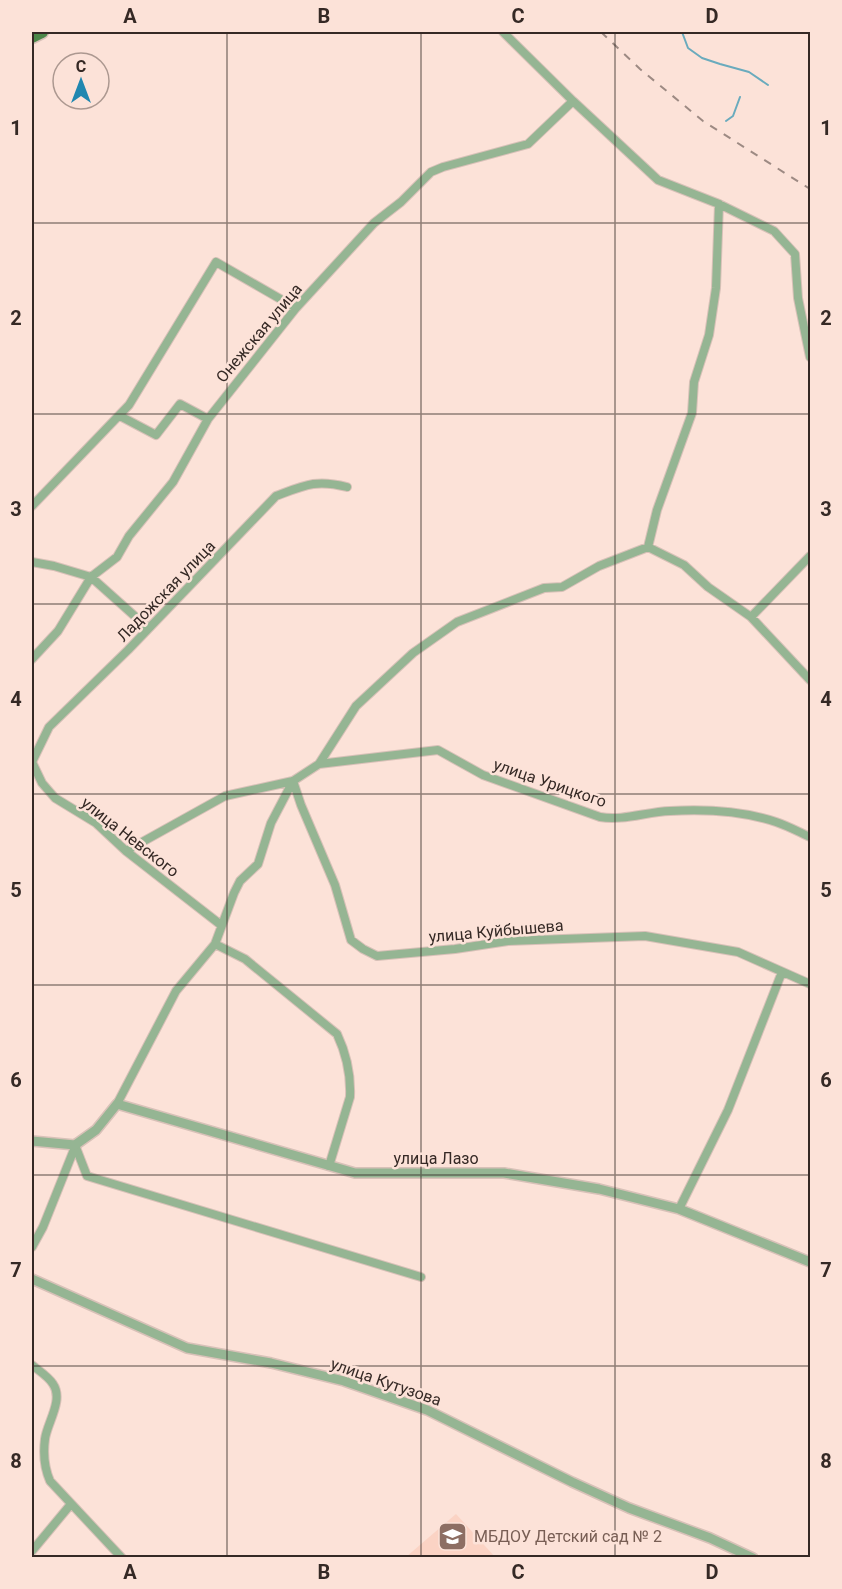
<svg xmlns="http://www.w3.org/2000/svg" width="842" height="1589" viewBox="0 0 842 1589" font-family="Roboto,sans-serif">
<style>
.built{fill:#fbd3c4}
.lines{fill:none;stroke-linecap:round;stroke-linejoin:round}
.stream{stroke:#6aabbd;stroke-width:2}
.minor-casing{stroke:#d8c1b8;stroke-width:10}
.tertiary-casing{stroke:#d8c1b8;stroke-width:12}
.primary-casing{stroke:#d8c1b8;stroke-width:15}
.minor{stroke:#95b593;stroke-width:8}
.tertiary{stroke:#95b593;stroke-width:9}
.primary{stroke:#4c8749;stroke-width:12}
.rail{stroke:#9d8a83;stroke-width:2;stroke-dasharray:8 8;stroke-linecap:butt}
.grid{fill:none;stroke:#352925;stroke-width:1.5;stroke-opacity:0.55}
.labels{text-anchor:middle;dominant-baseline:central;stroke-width:5;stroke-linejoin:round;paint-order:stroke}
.street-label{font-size:16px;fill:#352925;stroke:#fce2d8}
.education-label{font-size:16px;fill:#785e54;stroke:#fce2d8;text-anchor:start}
.neatline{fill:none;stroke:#352925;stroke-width:2}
.grid-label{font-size:20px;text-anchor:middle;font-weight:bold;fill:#352925}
</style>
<rect width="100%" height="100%" fill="#fce2d8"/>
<!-- built -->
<path class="built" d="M456,1514L495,1557H406Z"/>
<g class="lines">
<!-- stream -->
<path class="stream" d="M682,32L688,48L702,58L720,64L749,72L768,85
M726,121L733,116L740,97"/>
<defs>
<path id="minor" d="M503,32L573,101L658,180L719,204L774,231L795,254L798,298L810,357
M120,416L156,435L180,404L208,419
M32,506L129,405L216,262L296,308
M648,547L657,510L692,413L694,382L709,335L716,288L719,204
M32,562L54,566L91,577L148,628
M751,617L810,556
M32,659L58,631L91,577L117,557L129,536L173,482L208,419L296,308L374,223L401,202L431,172L443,167L528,144L573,101
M319,764L438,750L483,775L600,817C623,821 646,812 670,811C704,809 743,811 776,822C788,826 799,832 810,837
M293,781L301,805L335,885L351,940L363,949L377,956L455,949L508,941L645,936L738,952L810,984
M126,851L225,796L293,781L319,764L356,706L413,653L457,622L544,588L562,587L599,566L648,547L684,565L708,587L751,617L810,680
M221,925L126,851L96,823L55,798L42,783L32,762L49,727L128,650L276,496C305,485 316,479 347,487
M215,944L245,959L337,1034C346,1053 351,1075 350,1097L329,1166
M117,1104L176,991L215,944L234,893L240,881L258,864L271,823L293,781
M75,1145L87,1176L421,1277
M679,1209L728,1110L782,972
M32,1247L43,1227L75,1147
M32,1365C38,1370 49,1377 53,1384C64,1400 47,1423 45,1439C43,1454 44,1467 50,1481L122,1558
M32,1551L71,1504"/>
<path id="tertiary" d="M32,1141L75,1145L96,1130L117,1104L355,1173H504L599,1189L679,1209L810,1262
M32,1279L187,1348L271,1363L344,1381L427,1410L572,1482L629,1508L710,1538L753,1558"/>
<path id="primary" d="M32,37L42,32"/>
</defs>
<!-- minor casing -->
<use href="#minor" class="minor-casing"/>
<!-- tertiary casing -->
<use href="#tertiary" class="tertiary-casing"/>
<!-- primary casing -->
<use href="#primary" class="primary-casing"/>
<!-- minor -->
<use href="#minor" class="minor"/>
<!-- tertiary -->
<use href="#tertiary" class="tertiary"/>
<!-- primary -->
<use href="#primary" class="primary"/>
<!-- rail -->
<path class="rail" d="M601,32L640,69L703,121L810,189"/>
</g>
<!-- grid -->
<path class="grid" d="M227,32V1558M421,32V1558M615,32V1558M32,223H810M32,414H810M32,604H810M32,794H810M32,985H810M32,1175H810M32,1366H810"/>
<!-- icons -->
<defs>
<symbol id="school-square" viewBox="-11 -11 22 22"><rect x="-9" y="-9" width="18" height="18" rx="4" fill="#8d6e63" stroke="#fce2d8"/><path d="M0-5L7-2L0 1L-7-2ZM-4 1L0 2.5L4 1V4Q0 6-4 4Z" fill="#fff"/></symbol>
</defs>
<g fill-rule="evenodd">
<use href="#school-square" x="436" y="1520" width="33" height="33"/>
</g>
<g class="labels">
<!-- street labels -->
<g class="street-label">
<text transform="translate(259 333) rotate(-50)">Онежская улица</text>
<text transform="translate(166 591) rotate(-46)">Ладожская улица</text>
<text transform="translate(550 783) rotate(19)">улица Урицкого</text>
<text transform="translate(130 837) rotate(38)">улица Невского</text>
<text transform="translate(496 931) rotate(-5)">улица Куйбышева</text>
<text x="436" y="1158">улица Лазо</text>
<text transform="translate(386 1382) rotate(19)">улица Кутузова</text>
</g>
<!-- education labels -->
<g class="education-label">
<text x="474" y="1536">МБДОУ Детский сад № 2</text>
</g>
</g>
<!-- border -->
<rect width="842" height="1589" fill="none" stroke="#fce2d8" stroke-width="66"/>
<!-- north arrow -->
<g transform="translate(81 81)"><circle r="28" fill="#fce2d8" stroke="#ac9890" stroke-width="1.5"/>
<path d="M0-4.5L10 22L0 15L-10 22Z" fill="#2087b0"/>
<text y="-9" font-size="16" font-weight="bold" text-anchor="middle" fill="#352925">С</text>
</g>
<rect x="33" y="33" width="776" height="1523" class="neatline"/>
<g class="grid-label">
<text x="130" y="23">A</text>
<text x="324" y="23">B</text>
<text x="518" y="23">C</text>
<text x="712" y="23">D</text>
<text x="16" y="135">1</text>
<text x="826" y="135">1</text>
<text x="16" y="325">2</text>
<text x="826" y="325">2</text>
<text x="16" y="516">3</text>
<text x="826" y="516">3</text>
<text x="16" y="706">4</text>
<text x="826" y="706">4</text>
<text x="16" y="897">5</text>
<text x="826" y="897">5</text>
<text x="16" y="1087">6</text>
<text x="826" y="1087">6</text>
<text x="16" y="1277">7</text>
<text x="826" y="1277">7</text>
<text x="16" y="1468">8</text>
<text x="826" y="1468">8</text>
<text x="130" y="1579">A</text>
<text x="324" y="1579">B</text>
<text x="518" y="1579">C</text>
<text x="712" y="1579">D</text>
</g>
</svg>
